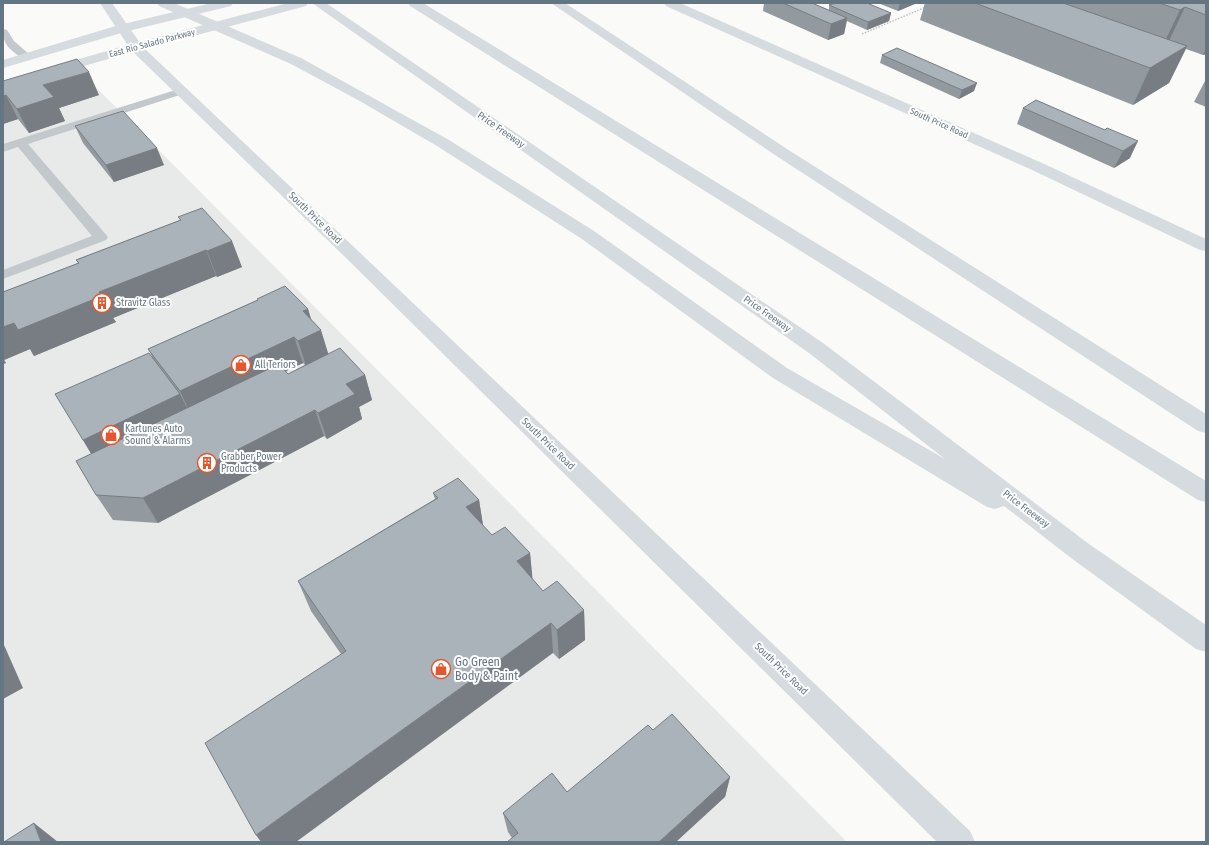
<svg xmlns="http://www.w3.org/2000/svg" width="1209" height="845" viewBox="0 0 1209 845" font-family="'Fira Sans Condensed',sans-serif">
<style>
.built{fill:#e8e9e9}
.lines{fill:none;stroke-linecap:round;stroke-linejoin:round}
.path{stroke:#bbbfc2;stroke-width:1.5;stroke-dasharray:1.5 1.5;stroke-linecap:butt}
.lane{fill:#c3c8cc;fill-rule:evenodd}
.secondary{fill:#d6dbdf;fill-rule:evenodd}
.highway{fill:#d6dbdf;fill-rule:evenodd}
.wall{fill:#929a9f;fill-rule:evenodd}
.shaded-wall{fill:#777d82}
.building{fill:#aab3b9;stroke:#777d82}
.labels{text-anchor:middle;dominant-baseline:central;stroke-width:4;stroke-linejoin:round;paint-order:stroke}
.far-street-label{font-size:9px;fill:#657683;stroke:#fff}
.street-label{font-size:10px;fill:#657683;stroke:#fff}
.poi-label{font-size:10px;fill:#657683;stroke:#fff;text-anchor:start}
.near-poi-label{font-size:12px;fill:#657683;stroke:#fff;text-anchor:start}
</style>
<rect width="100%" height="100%" fill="#fafaf8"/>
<!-- built -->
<path class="built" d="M81,72L847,842H3V95Z"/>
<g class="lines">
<!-- path -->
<path class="path" d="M862,34L926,7"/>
<!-- lane -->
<path class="lane" d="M3,29L7,30L14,41L30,55L31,57L30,59H22C10,48 3,47 3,29Z
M182,88L188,91L186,93L28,144L108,237L106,240L3,279V270L92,236L18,147L3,152V144Z"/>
<!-- secondary -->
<path class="secondary" d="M212,3H233L231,6L128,31L3,68V60L119,25Z
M288,3H308L306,6L145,49L970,831L975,842H937L343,255L133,52L3,89V81L131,44Z
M664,3H680L1042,163L1206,239V251L1200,250L1030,169L666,6Z"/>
<!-- highway -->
<path class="highway" d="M100,3H112L143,47L141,50H131Z
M157,3H174L301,58L449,140L594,231L787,368L945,459L809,353L312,3H326L823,343L1089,544L1206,625V652L1196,649L1071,558L1004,506L995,509L987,507L773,378L582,239L437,146L358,100L291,64L159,6Z
M408,3H423L1206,481V502L1198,500L410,6Z
M551,3H565L787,149L1206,414V433L1198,431L775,155Z"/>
</g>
<!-- wall -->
<path class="wall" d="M764,3H812L829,10V5L891,13L889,21L867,30L847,21L844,34L828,40L763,11Z
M878,3H917L898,11Z
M925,3H1206V54L1203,55L1186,49L1169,83L1133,105L920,20Z
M882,55L974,91L959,99L880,63Z
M1206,79V107L1194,102Z
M3,81L99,95L59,108L65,121L29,133L18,119L3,124Z
M1023,108L1105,130L1130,158L1114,168L1017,124Z
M75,126L164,165L114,182L83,143Z
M178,217L242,267L217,277L216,276L113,318L116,322L34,356L30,349L4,360L6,363L3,364V292L78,263L76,260L180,220Z
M257,299L308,309L311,319L328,354L365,375L372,400L359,407L362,419L327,439L324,436L158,523L113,520L96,495L91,454L83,440L152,356L148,349L257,300ZM303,363L305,365L288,374L286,371Z
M433,493L479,500L483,526L492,535L530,553L532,579L543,591L584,610L585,640L559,659L553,653L341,654L311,611L298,581L435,499Z
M653,730L730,777L725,797L512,838L508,832L503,813L567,792Z"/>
<!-- shaded-wall -->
<path class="shaded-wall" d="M900,3H917L898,11Z
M1185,7L1168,43L1163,45L1180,10Z
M891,13L889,21L867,30L868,22Z
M847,18L844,34L828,40L831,24Z
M1187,46L1169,83L1133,105L1150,68Z
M1206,49V54L1203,55Z
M89,72L99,95L59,108L65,121L29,133L17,109L43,85Z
M977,83L974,91L959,99L962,90Z
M6,95L18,119L3,124V96Z
M1138,141L1130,158L1114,168L1123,151Z
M157,148L164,165L114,182L106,165Z
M232,241L242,267L217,277L207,251Z
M206,250L216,276L113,318L116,322L34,356L30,349L4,360L6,363L3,364V327L99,292Z
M308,309L315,333L321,330L329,356L306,366L298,341L303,311Z
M294,337L303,363L192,417L180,391Z
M365,375L372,400L359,407L362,419L327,439L318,413L346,384Z
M180,394L189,412L94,458L83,440Z
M315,410L324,436L158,523L143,498Z
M479,500L484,531L466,507Z
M530,553L533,583L517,561Z
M584,610L585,640L559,659L557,630Z
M551,623L553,653L296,842H261L256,835Z
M3,644L4,645L23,688L3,699Z
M730,777L725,797L676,842H659Z
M34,823L58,842H41Z"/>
<!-- building -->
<path class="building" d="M783,3H812L847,18L831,24Z
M836,3H867L891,13L868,22L829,5Z
M975,3H1063L1187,46L1150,68Z
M1159,3H1206V15L1185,7L1180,10Z
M897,48L977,83L962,90L882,55Z
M77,59L89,72L43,85L54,97L17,109L6,95L3,96V81Z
M1036,100L1105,130L1107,128L1138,141L1123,151L1023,108Z
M123,111L157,148L106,165L75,126Z
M202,208L232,241L207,251L206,250L99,292L102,296L18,330L14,323L3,327V292L79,263L76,260L181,220L178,217Z
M285,286L308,309L303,311L321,330L298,341L294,337L180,391L148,349L258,300L257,299Z
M340,348L365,375L346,384L355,394L318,413L315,410L143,498L96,495L76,461L279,364L288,374Z
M149,353L180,394L83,440L55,394Z
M458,478L479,500L466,507L492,535L505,527L530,553L517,561L543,591L557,581L584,610L557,630L551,623L256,835L205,743L346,651L298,581L438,498L433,493Z
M672,714L730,777L659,842H507L518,833L503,813L552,773L567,792L648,725L653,730Z
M34,823L41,842H4Z"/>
<!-- icons -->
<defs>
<symbol id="building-ring" viewBox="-11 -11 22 22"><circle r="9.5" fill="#fff" stroke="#e4572e" stroke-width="1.5"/><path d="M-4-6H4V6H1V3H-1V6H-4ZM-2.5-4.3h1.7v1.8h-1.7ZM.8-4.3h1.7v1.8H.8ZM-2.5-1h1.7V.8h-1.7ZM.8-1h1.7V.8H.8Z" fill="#e4572e"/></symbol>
<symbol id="shop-ring" viewBox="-11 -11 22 22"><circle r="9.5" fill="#fff" stroke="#e4572e" stroke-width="1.5"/><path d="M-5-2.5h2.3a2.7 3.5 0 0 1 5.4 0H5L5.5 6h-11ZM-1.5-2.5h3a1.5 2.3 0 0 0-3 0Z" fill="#e4572e"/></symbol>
</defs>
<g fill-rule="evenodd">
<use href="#building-ring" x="91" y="292" width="22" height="22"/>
<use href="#shop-ring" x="230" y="354" width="22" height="22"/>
<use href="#shop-ring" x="100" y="424" width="22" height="22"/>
<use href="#building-ring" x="196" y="452" width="22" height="22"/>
<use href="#shop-ring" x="430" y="658" width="22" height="22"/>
</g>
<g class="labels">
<!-- far-street labels -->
<g class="far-street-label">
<text transform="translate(152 43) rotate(-15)">East Rio Salado Parkway</text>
<text transform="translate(939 123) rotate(24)">South Price Road</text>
</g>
<!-- street labels -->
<g class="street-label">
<text transform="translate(501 130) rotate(35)">Price Freeway</text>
<text transform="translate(315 218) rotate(44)">South Price Road</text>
<text transform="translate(767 314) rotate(35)">Price Freeway</text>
<text transform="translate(548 444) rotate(44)">South Price Road</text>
<text transform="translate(1026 509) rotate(37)">Price Freeway</text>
<text transform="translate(781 669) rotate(44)">South Price Road</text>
</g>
<!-- poi labels -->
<g class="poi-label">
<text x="116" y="303">Stravitz Glass</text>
<text x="255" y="365">All Teriors</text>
<text x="125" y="429">Kartunes Auto<tspan x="125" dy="12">Sound &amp; Alarms</tspan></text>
<text x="221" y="457">Grabber Power<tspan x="221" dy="12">Products</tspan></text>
</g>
<!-- near-poi labels -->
<g class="near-poi-label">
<text x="455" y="662">Go Green<tspan x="455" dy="14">Body &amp; Paint</tspan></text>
</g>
</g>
<!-- border -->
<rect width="1209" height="845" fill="none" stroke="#657683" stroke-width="8"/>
</svg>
